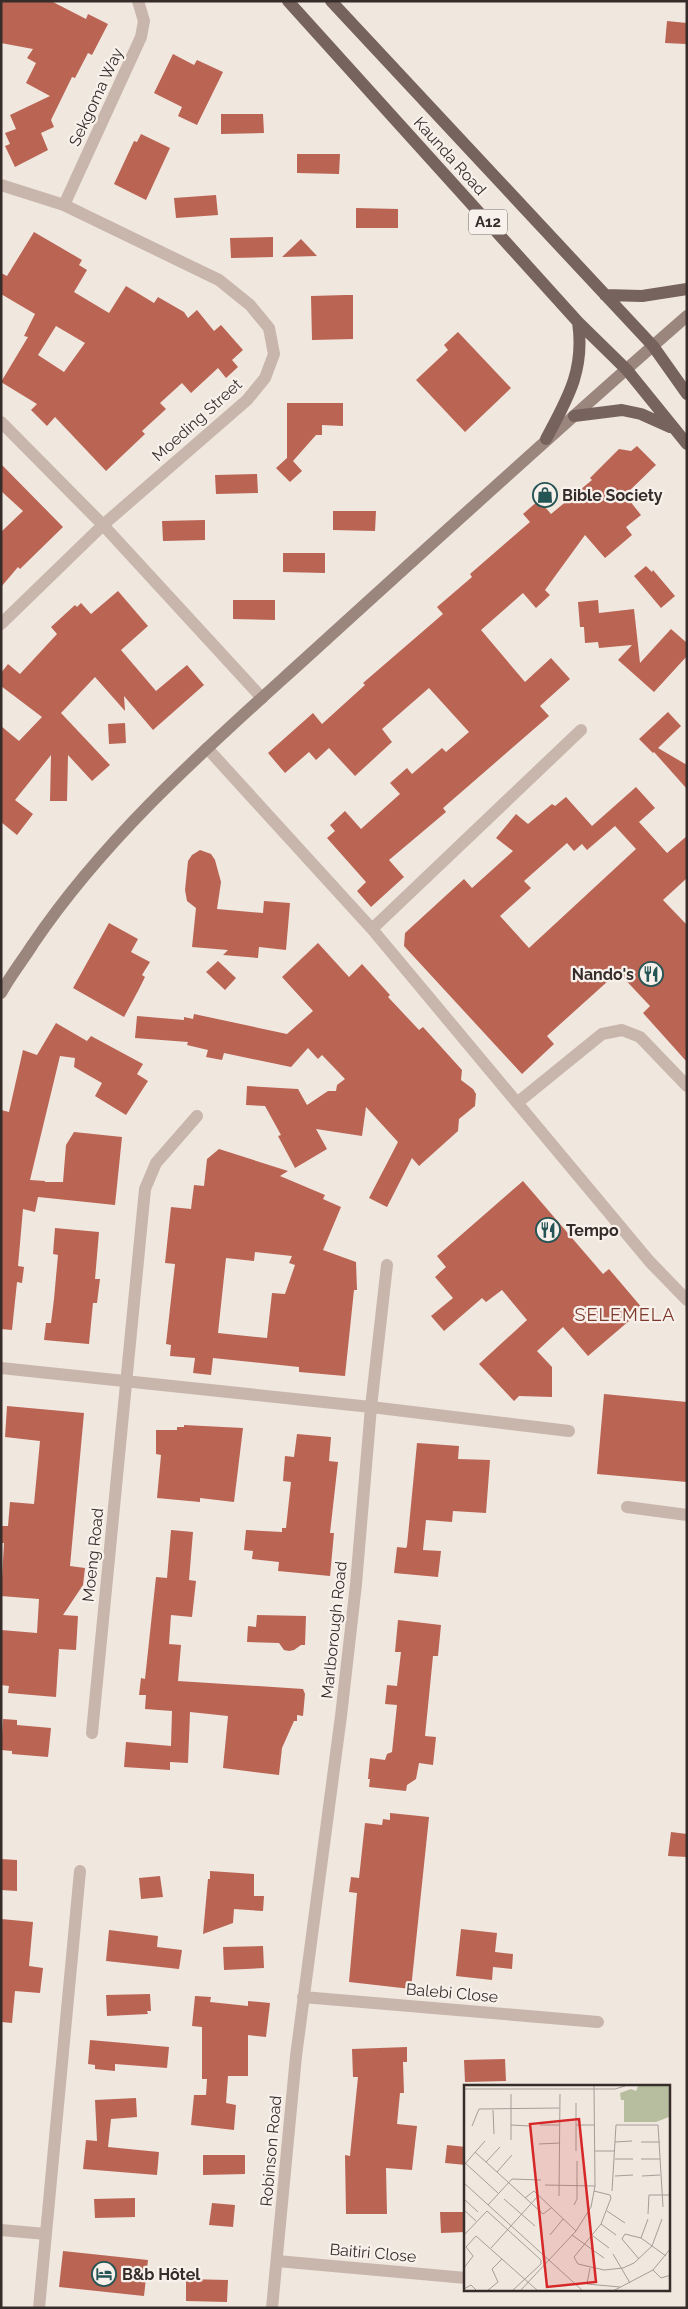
<svg xmlns="http://www.w3.org/2000/svg" width="688" height="2309" viewBox="0 0 688 2309" font-family="Raleway,sans-serif">
<style>
.building{fill:#ba6454;fill-rule:evenodd}
.lines{fill:none;stroke-linecap:round;stroke-linejoin:round}
.street{stroke:#c8b6ac;stroke-width:12}
.secondary{stroke:#9b867e;stroke-width:12}
.primary{stroke:#77635d;stroke-width:12}
.labels{text-anchor:middle;dominant-baseline:central;stroke-width:4.5;stroke-linejoin:round;paint-order:stroke}
.shield{fill:#f8f1eb;stroke:#706864;stroke-width:1}
.shield-label{font-size:15px;font-weight:bold;fill:#362d2a}
.street-label{font-size:16px;fill:#362d2a;stroke:#f8f1eb}
.poi-label{font-size:16px;font-weight:bold;fill:#362d2a;stroke:#f8f1eb;text-anchor:start}
.neighbourhood-label{font-size:18px;letter-spacing:1px;fill:#7e382b;stroke:#f8f1eb}
.inset-road{fill:none;stroke:#a69d97;stroke-width:1}
.view{fill:#d62828;fill-opacity:0.15;stroke:#d62828;stroke-width:2.5}
.inset-edge{fill:none;stroke:#362d2a;stroke-width:2.5}
</style>
<rect width="100%" height="100%" fill="#f0e7df"/>
<!-- building -->
<path class="building" d="M1,1H51L86,19L88,14L108,24L92,55L88,53L75,78L72,77L51,120L54,127L41,133L48,150L15,167L5,146L10,144L5,133L16,129L10,115L50,96L26,83L36,63L27,58L33,49L1,43Z
M667,21L687,23L686,44L665,43Z
M173,54L194,65L197,60L223,72L197,125L178,116L182,107L154,93Z
M221,114H263L264,133L221,134Z
M141,134L170,148L146,200L114,184L134,141L137,142Z
M297,154H340L339,174L297,173Z
M216,195L218,215L176,218L174,198Z
M356,208L398,209V228H356Z
M34,232L82,260L79,265L87,270L74,292L109,313L126,286L154,303L158,297L184,312L188,318L197,310L214,331L221,325L243,350L232,360L238,367L226,378L218,368L191,393L182,383L160,403L166,409L142,431L145,434L106,471L55,417L47,426L31,410L37,404L1,382L28,337L24,336L35,314L1,294V273L7,276ZM56,326L85,343L64,372L38,355Z
M273,237V257L231,258L230,238Z
M301,239L317,256L282,257Z
M345,295H353V339L312,340L311,296Z
M458,332L511,388L465,432L416,380L448,350L444,345Z
M287,403H343V426L322,425V435H316L293,461L302,471L290,482L276,468L287,458Z
M637,446L656,465L625,495L641,515L626,527L632,535L605,558L585,535L545,590L550,595L536,608L523,593L481,630L525,682L551,658L570,679L540,706L549,716L443,808L446,812L389,860L404,877L371,907L357,891L366,882L327,838L335,831L330,825L345,811L361,829L400,794L390,783L407,768L412,774L442,748L446,752L469,732L429,688L382,729L392,742L355,776L329,748L316,760L309,752L285,773L268,753L313,713L322,724L365,685L363,683L443,614L437,607L472,577L470,574L530,522L523,514L539,500L551,514L592,480L590,478L619,449L631,451Z
M1,464L63,527L20,569L18,567L1,587V532L23,511L1,491Z
M257,474L258,493L216,494L215,475Z
M333,511H376L375,531L333,530Z
M205,520V540L163,541L162,521Z
M283,553H325V573L283,572Z
M646,566L652,572L653,570L675,596L661,608L634,576Z
M118,591L148,626L121,650L156,691L187,665L204,685L153,730L124,696L125,711L95,677L61,713L110,765L92,781L68,755L67,801H50L51,755L15,800L33,814L17,835L1,822V726L19,741L42,717L1,686V673L8,664L20,674L57,634L51,627L75,605L77,607L81,603L91,614Z
M233,600H275V620L233,619Z
M598,600L599,613L634,609L640,663L671,629L687,643V656L654,692L618,660L632,645L599,648L598,642L585,643L584,627H580L578,602Z
M668,712L681,726L658,748L687,765V789L654,752L653,753L639,739Z
M125,723L126,743L109,744L108,724Z
M636,787L655,808L639,822L667,853L687,836V878L663,900L687,925V1062L643,1013L650,1006L618,972L547,1036L554,1044L522,1074L404,946L405,933L464,879L472,888L513,851L496,838L516,814L528,824L552,804L555,806L566,797L592,826ZM615,826L636,849L529,948L500,916L531,888L524,881L567,843L574,851L582,844L587,850Z
M200,850L211,854L215,860L221,882L217,909L263,913L264,901L290,903L286,950L259,947L258,958L223,955L228,950L192,947L196,908L187,901L185,890L188,861L192,855Z
M109,923L138,939L131,952L150,962L142,975L145,977L138,991L124,1017L73,988Z
M318,943L349,977L362,964L390,995L388,997L419,1030L423,1027L462,1070L461,1080L473,1089L476,1094L475,1106L459,1119L458,1131L419,1166L412,1158L387,1207L369,1198L398,1142L366,1107L362,1136L316,1129L327,1149L295,1168L278,1136L281,1135L265,1106L246,1105L247,1086L298,1089L307,1105L328,1091H336L337,1085L345,1079L322,1055L318,1059L308,1048L291,1067L224,1053L222,1060L206,1057L208,1050L187,1045L188,1042L135,1038L137,1016L184,1020V1017L193,1019L194,1014L287,1034L313,1011L282,977Z
M218,961L236,978L225,990L206,972Z
M56,1023L87,1041L91,1036L143,1064L137,1074L148,1081L126,1115L95,1096L102,1083L74,1067L75,1058L60,1056L30,1180L45,1181V1182H63L66,1145L74,1132L122,1137L115,1205L38,1197L35,1212L23,1209L18,1266L24,1267L22,1283L17,1282L12,1330L1,1329V1110L9,1112L23,1050L37,1055Z
M219,1149L288,1171L280,1176L325,1195L323,1199L341,1207L323,1250L356,1262L357,1290H354L345,1376L299,1372V1367L213,1358L211,1375L193,1373L195,1358L170,1356L171,1345L166,1344L175,1264L165,1263L171,1207L191,1209L194,1185L204,1186L207,1159ZM255,1252L292,1256L289,1263L295,1265L285,1294L272,1293L267,1338L218,1333L226,1258L254,1261Z
M523,1181L603,1274L609,1269L643,1309L588,1356L563,1327L537,1351L552,1367V1397L519,1396L514,1401L479,1364L527,1320L502,1290L486,1302L482,1298L444,1331L431,1316L453,1298L435,1277L446,1267L437,1256Z
M55,1228L99,1232L95,1279H100L97,1303H93L89,1344L44,1340L46,1323H51L54,1299L58,1255L53,1254Z
M604,1394L687,1402V1482L597,1474Z
M7,1406L84,1413L70,1566L85,1568L83,1585L63,1615L78,1616L76,1650L59,1649L56,1697L8,1693L9,1686L1,1685V1630L37,1633L39,1599L1,1596L4,1543H1V1526H8L10,1502L34,1504L40,1441L5,1437Z
M184,1425L243,1428L234,1502L200,1498V1502L157,1498L161,1455L156,1454V1430H177V1427H184Z
M297,1434L331,1437L329,1461L338,1462L330,1533H334L330,1576L278,1571L279,1562L252,1559L253,1551L244,1550L246,1530L282,1532V1528H286L291,1482L283,1481L285,1456L294,1457Z
M417,1443L459,1446L458,1459L490,1460L486,1513L453,1511L452,1522L426,1520L423,1550L441,1551L438,1577L394,1573L397,1547L406,1548L407,1546Z
M171,1530L193,1532L189,1580L196,1581L192,1617L171,1615L169,1644L181,1645L178,1681L303,1689L305,1694L303,1716L297,1715V1721H294L282,1748L279,1775L223,1768L228,1716L190,1712L188,1763L170,1762V1770L124,1767L126,1742L171,1746L172,1711L145,1709L146,1695H139L141,1678L145,1679L156,1577L167,1578Z
M257,1615L306,1616L305,1645H301L294,1650L289,1651L284,1650L279,1643L247,1642L248,1626L256,1627Z
M398,1620L441,1625L438,1656H433L425,1736L436,1737L433,1765L419,1763L416,1779L407,1785L406,1791L369,1787L370,1779H368L370,1758L385,1760L387,1754L392,1752L397,1705L385,1704L387,1685L397,1686L401,1652H395Z
M3,1719L17,1720V1725L51,1728L48,1757L12,1754V1751L1,1750Z
M390,1813L429,1817L411,1989L349,1982L357,1893L349,1892L351,1877L359,1878L365,1823L382,1825L383,1819L390,1820Z
M671,1832L687,1834V1857L668,1856Z
M1,1859L17,1860V1891L1,1890Z
M210,1871L254,1874V1896H264L263,1911L234,1909L233,1923L203,1934L208,1879H210Z
M160,1876L163,1897L141,1899L139,1878Z
M1,1919L33,1922L29,1966L43,1968L40,1993L15,1991L12,2023L1,2022Z
M461,1929L497,1933L495,1952L513,1954L512,1969L493,1967L492,1980L456,1976Z
M109,1930L158,1936L157,1947L182,1950L179,1969L106,1961Z
M263,1946L264,1968L224,1970L223,1947Z
M150,1994L151,2011H147L148,2014L107,2016L106,1995Z
M195,1996L211,1997L210,2002L248,2006V2001L270,2003L266,2037L248,2035V2076H228L226,2103L236,2105L234,2130L191,2125L194,2095H206L207,2079H202V2027L192,2026Z
M90,2040L169,2047L167,2068L115,2064V2071L95,2069V2065L88,2064Z
M407,2047V2062H403L404,2093H400L397,2124L417,2126L412,2170L386,2168L387,2214H346L345,2155L350,2156L358,2077H353L352,2049Z
M505,2059L506,2081L465,2082L464,2060Z
M136,2098L137,2117L111,2119L108,2147L159,2152L157,2175L83,2169L86,2140L97,2141L95,2100Z
M447,2145L466,2147V2165L445,2163Z
M203,2155H245V2174L203,2175Z
M135,2198V2217L95,2218L94,2199Z
M212,2203L235,2205L233,2227L209,2225Z
M440,2212H466V2232L441,2233Z
M63,2251L148,2260L144,2296L59,2287Z
M186,2279L228,2280L227,2302L186,2301Z"/>
<g class="lines">
<!-- street -->
<path class="street" d="M1,185L64,205L219,280L250,305L269,328L274,354L265,378L247,400L103,525L1,624
M64,205L141,37L144,21L138,1
M1,422L103,525L262,698
M207,748L372,929L650,1262L687,1300
M372,929L581,730
M517,1103L602,1034L622,1030L640,1037L687,1086
M1,1368L371,1407L569,1431
M627,1507L687,1515
M92,1733L145,1189L156,1163L197,1116
M303,1997L598,2022
M1,2230L46,2234
M277,2261L466,2278
M39,2308L80,1871
M272,2308L296,2056L341,1716L356,1584L371,1407L387,1265"/>
<!-- secondary -->
<path class="secondary" d="M1,993C10,976 23,960 33,944C110,830 217,739 318,647C440,536 562,425 687,316"/>
<!-- primary -->
<path class="primary" d="M288,1L578,322L627,370L687,444
M331,1L653,346L687,394
M605,295L642,296L687,289
M574,416L622,410L641,414L670,427
M546,439C568,398 585,370 578,322"/>
</g>
<!-- icons -->
<defs>
<symbol id="shop-ring" viewBox="-11 -11 22 22"><circle r="9.5" fill="#f8f1eb" stroke="#245453" stroke-width="1.5"/><path d="M-5-2.5h2.3a2.7 3.5 0 0 1 5.4 0H5L5.5 6h-11ZM-1.5-2.5h3a1.5 2.3 0 0 0-3 0Z" fill="#245453"/></symbol>
<symbol id="restaurant-ring" viewBox="-11 -11 22 22"><circle r="9.5" fill="#f8f1eb" stroke="#245453" stroke-width="1.5"/><path d="M-5-6h1v4h1v-4h1v4h1v-4h1v5L-1.5 .5V6h-2V.5L-5-1ZM5-6V6H3V1.5H1.5Q1.5-4 5-6Z" fill="#245453"/></symbol>
<symbol id="hotel-ring" viewBox="-11 -11 22 22"><circle r="9.5" fill="#f8f1eb" stroke="#245453" stroke-width="1.5"/><path d="M-6-4.5h1.5V1H6V5H4.5V3h-9V5H-6ZM-4 0a1.8 1.8 0 1 1 3.6 0ZM.5 0V-2.5h3Q6-2.5 6 0Z" fill="#245453"/></symbol>
</defs>
<g fill-rule="evenodd">
<use href="#shop-ring" x="531" y="481" width="28" height="28"/>
<use href="#restaurant-ring" x="637" y="960" width="28" height="28"/>
<use href="#restaurant-ring" x="534" y="1216" width="28" height="28"/>
<use href="#hotel-ring" x="90" y="2260" width="28" height="28"/>
</g>
<g class="labels">
<!-- shield labels -->
<rect class="shield" x="469" y="209.5" width="38" height="25" rx="4"/>
<g class="shield-label">
<text x="488" y="222">A12</text>
</g>
<!-- street labels -->
<g class="street-label">
<text transform="translate(96 97) rotate(-65)">Sekgoma Way</text>
<text transform="translate(450 156) rotate(48)">Kaunda Road</text>
<text transform="translate(197 420) rotate(-42)">Moeding Street</text>
<text transform="translate(93 1555) rotate(-84)">Moeng Road</text>
<text transform="translate(334 1630) rotate(-84)">Marlborough Road</text>
<text transform="translate(452 1993) rotate(5)">Balebi Close</text>
<text transform="translate(271 2151) rotate(-85)">Robinson Road</text>
<text transform="translate(373 2253) rotate(5)">Baitiri Close</text>
</g>
<!-- poi labels -->
<g class="poi-label">
<text x="562" y="495">Bible Society</text>
<text x="634" y="974" text-anchor="end">Nando's</text>
<text x="566" y="1230">Tempo</text>
<text x="122" y="2274">B&amp;b Hôtel</text>
</g>
<!-- neighbourhood labels -->
<g class="neighbourhood-label">
<text x="625" y="1314">SELEMELA</text>
</g>
</g>
<!-- overview -->
<g transform="translate(464 2085)">
<rect width="206" height="206" fill="#f0e7df"/>
<path d="M174,1H206L205,32L192,37H160V15H157L156,8L167,4L172,6Z" fill="#b7bea0"/>
<path class="inset-road" d="M0,4H151L161,1M112,18V66M29,25L30,49M47,40L66,41M76,40H96M112,40H131M8,41L15,24L95,23M47,55V9M151,57L168,56M177,57H196M75,59L96,58M131,66H151M11,67L79,129L87,123M151,74H169M177,74H196M0,77L34,108M22,77L36,62M0,80L21,56M33,87L48,70M151,91L169,90M178,91L196,90M0,98L119,206M81,100L131,101M130,106L146,110L147,113L137,139L110,172L114,179L140,185L159,183L170,178L188,161L198,134M148,106L152,40H194L199,122M95,111L96,9M61,113L70,106L112,146M0,114L14,127M40,114L71,141M24,120L48,94L77,95M110,120L113,114V76M0,125L12,136M143,126L161,138M184,129L185,110H207M137,139L152,150M0,150L23,126L77,175V179L48,206M86,150L99,134M108,150L140,173M129,151L145,163M177,153L184,134M27,163L74,111M149,169L166,198M175,174L158,154L161,149L177,153L202,171M0,183L9,171L2,162L12,151L74,206M126,183L123,199L156,202M189,185L197,193L207,190M0,204L7,200L13,206M23,206L34,197L28,184L38,174M56,206L112,146L127,122L131,101L130,1M149,206L189,185L207,163"/>
<path class="view" d="M115,34L132,197L83,202L66,39Z"/>
<rect width="206" height="206" class="inset-edge"/>
</g>
<!-- border -->
<rect width="688" height="2309" fill="none" stroke="#362d2a" stroke-width="5"/>
</svg>
